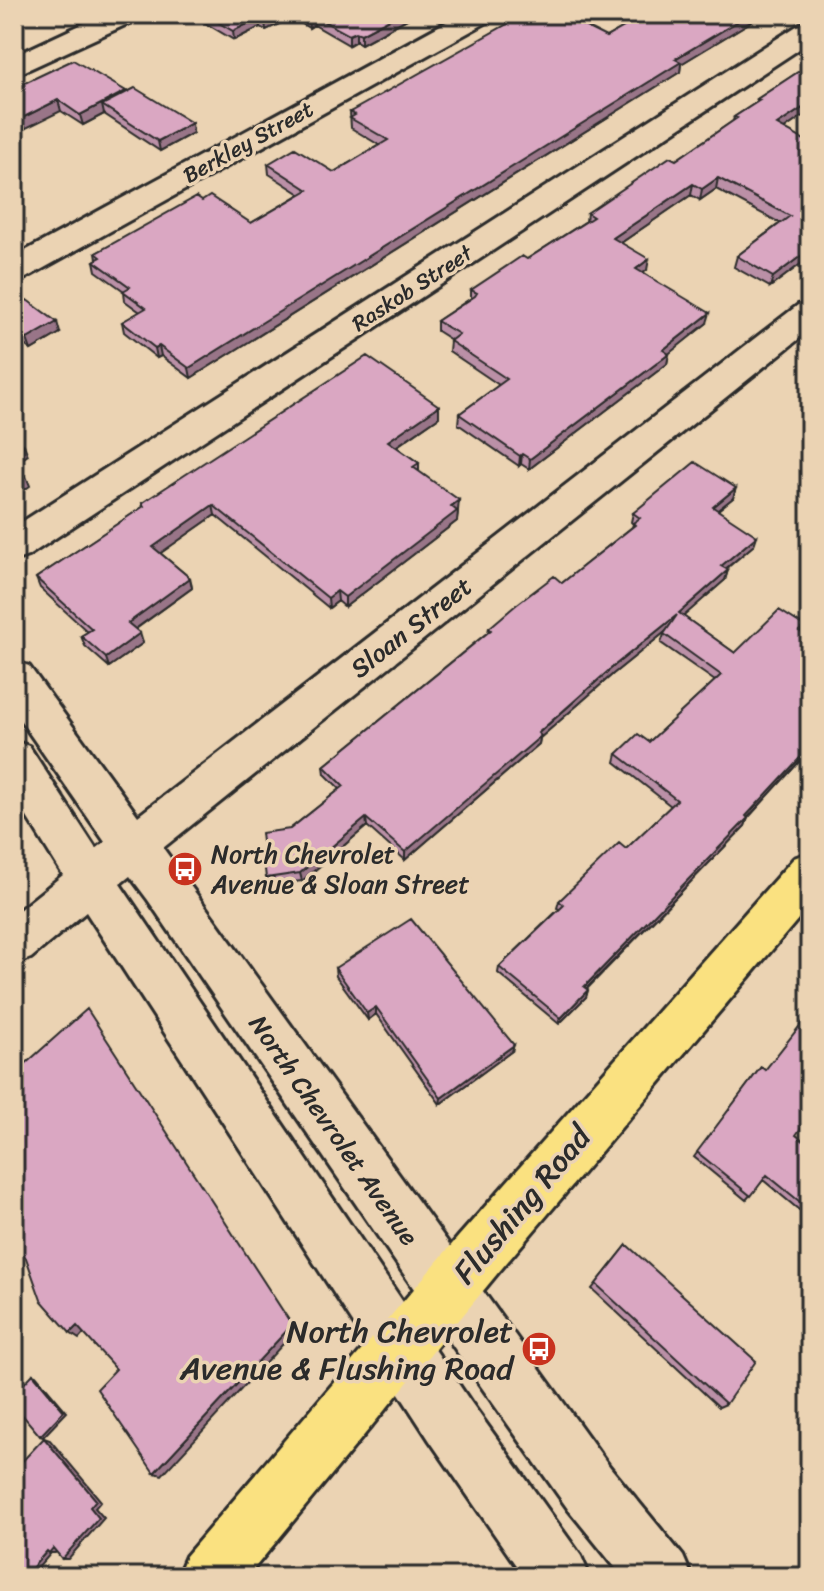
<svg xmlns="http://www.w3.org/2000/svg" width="824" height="1591" viewBox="0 0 824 1591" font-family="Sriracha,sans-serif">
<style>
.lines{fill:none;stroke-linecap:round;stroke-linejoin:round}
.minor-casing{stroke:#2b2b2b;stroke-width:6}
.major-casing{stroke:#2b2b2b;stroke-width:6}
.minor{fill:#ebd3b3;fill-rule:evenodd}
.major{fill:#fae180;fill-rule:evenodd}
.wall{fill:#bb90a7;stroke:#2b2b2b;stroke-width:2}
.shaded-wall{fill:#997588;stroke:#2b2b2b;stroke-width:2}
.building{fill:#daa7c2;stroke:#2b2b2b;stroke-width:2}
.labels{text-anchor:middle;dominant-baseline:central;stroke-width:7;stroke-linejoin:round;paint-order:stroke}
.far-street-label{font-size:22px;fill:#2b2b2b;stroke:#ebd3b3}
.street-label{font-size:26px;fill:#2b2b2b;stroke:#ebd3b3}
.poi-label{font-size:26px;fill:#2b2b2b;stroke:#ebd3b3;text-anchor:start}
.near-street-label{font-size:32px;fill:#2b2b2b;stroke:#ebd3b3}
.near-poi-label{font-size:32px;fill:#2b2b2b;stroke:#ebd3b3;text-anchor:end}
</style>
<rect width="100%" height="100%" fill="#ebd3b3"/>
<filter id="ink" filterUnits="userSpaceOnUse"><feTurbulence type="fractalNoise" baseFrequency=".0125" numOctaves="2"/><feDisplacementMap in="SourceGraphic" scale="16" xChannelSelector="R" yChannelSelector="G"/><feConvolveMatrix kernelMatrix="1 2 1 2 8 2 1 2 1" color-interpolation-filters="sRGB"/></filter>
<g filter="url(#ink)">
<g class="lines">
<defs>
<path id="minor" d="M104,14H140L136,20L14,76V56Z
M461,14H495L491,20L26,278L14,281V257Z
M810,22V42L28,556L14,561V527L800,24Z
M810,302V330L163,848L610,1467L683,1556L692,1577H623L568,1509L466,1365L148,900L130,876L120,884L470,1401L581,1556L590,1577H524L430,1441L86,912L31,958L14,965V914L63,875L14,796V741L29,746L96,849L105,842L14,711V661L29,666L138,816L798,305Z"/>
<path id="major" d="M810,852V905L497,1274L247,1577H177L186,1556L459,1236L794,858Z"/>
</defs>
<!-- minor casing -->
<use href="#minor" class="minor-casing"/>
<!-- major casing -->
<use href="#major" class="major-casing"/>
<!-- minor -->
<use href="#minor" class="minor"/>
<!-- major -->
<use href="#major" class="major"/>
</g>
<!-- wall -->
<path class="wall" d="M190,14H416L361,44L356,41L349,45L314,25L309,28L292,18L266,30L260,27L234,40Z
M647,14H762V15L681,64L680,72L191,378L161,356L157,358L124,332L122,322L140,312L125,301L124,291L96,271L94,261L97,259L96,253L202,201L251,223L300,194L269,174L268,164L334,172L379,145L351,128L350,112L606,37Z
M810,64V111L784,129L810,257L770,287L734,267L737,256L780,223L716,189L700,200L691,195L621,243L647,270L643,273L707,323L669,353L667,364L529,469L521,464L519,466L458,424L459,414L499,385L449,351L450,341L451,340L437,331V321L471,298V290L527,259L586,221L587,213L676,160L733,121L734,117L757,102V99Z
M14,88L126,92L193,133L160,151L104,114L83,125L61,111Z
M14,307L60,333L31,350L14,337Z
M439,417L396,447L419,463V472L458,511L457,521L345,607L338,601L329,608L215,515L160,553L190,578L192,588L136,629L143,643L109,667L85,646L81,636L88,632L40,588L36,578L143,507L142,503Z
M733,498L718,510L754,545L726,569L728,570L725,580L683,616L735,653L804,626L801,632L810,750L748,818L745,826L587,989L588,990L586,997L559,1024L498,973L499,967L559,909L557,908L559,901L626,849L671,806L615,762L617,754L649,742L715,681L661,643L665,632L613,674L540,738L539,744L405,860L367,826L302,881L268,885L266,878L290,829L340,789L325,774L324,766L488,632L489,628L562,583L632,527L633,524L631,522L633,513Z
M335,968L512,1051L440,1104L376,1014L368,1020L336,976Z
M761,1067L796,1135L810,1146V1219L763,1180L746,1200L694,1157Z
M627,1245L726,1404L719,1407L592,1289Z"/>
<!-- shaded-wall -->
<path class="shaded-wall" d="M280,14H292V18L266,30L265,21Z
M399,14H416L361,44V34Z
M750,14H762V15L681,64L680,72L191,378L189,368L675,59Z
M314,16V25L309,28L308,19Z
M259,18L260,27L234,40L233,31Z
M356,32V41L349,45V35Z
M126,91L102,105L104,114L83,125L80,115Z
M58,100L61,111L14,134V122Z
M810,103V111L774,136L777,125Z
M192,123L193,133L160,151L158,141Z
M23,143L26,153L14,159V148Z
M718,178L716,189L700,200L702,189Z
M693,184L691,195L612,249L613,238Z
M810,249V257L770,287L773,277Z
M649,259L647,270L634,280L636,269Z
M710,313L707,323L661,360L663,350Z
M57,322L60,333L31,350L27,339Z
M159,346L161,356L157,358L155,348Z
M669,354L667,364L529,469L530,459Z
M18,402L21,413L14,418V405Z
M439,406V417L388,452V441Z
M24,445L28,455L14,464V451Z
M522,454L521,464L519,466L520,456Z
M26,476L30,486L14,497V484Z
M736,488L733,498L710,516L713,507Z
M459,500L457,521L345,607V597Z
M213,505L215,515L155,557L153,547Z
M757,536L754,545L718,575L721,566Z
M728,570L725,580L677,622L679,613Z
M190,578L192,588L131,632L128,623Z
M337,591L338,601L329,608L328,598Z
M677,615L675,624L613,674L540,738L539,744L405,860V852L615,665Z
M140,633L143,643L109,667L106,658Z
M810,747V750L743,823L748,818L745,826L582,993L584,987Z
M366,818L367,826L302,881L300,873Z
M588,990L586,997L559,1024L561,1018Z
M376,1007V1014L368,1020L367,1013Z
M514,1045L512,1051L440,1104L441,1098Z
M292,1325L295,1331L162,1475L154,1473Z
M77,1326L86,1331L79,1339L70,1333Z
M33,1374L36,1375L67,1412L43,1437L40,1436Z
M44,1438L50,1440L101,1501L95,1508L104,1518L68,1559H62L90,1507Z
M53,1548H59L55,1553H51L30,1577H24L47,1551Z"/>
<!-- building -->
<path class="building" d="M204,14H280L265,21L259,18L233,31Z
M300,14H399L361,34L356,32L349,35L314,16L308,19Z
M525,14H560L606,37L647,14H750L675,59L681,62L189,368L159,346L155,348L122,322L146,308L123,291L130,287L94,261L101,257L96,253L196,197L202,201L210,196L251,223L308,190L268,164L295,148L334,172L388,140L350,118L355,115L350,112Z
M73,60L126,91L80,115L58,100L14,122V88Z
M810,64V103L777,125L810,143V249L773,277L737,256L790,216L718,178L702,189L693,184L613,238L649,259L636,269L710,313L663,350L669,354L530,459L522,454L520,456L459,414L507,379L450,341L459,334L437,321L475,296L477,293L471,290L522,256L527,259L593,217L587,213L670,157L676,160L737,118L734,117L760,100L757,99Z
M135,88L192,123L158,141L102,105Z
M14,137L23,143L14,148Z
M27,300L57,322L27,339L14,328V307Z
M367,356L439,406L388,441L419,463L413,467L459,500L451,506L457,511L345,597L337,591L328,598L213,505L153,547L190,578L128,623L140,633L106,658L81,636L92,629L36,578L144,506L142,503L168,486Z
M14,436L24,445L14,451Z
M695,462L736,488L713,507L757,536L721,566L728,570L679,613L735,653L779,610L804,626L799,631L810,638V747L746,816L748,818L584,987L588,990L561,1018L499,967L564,905L559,901L619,843L626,849L677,800L617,754L638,734L649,742L721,675L664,634L677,615L615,665L538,733L541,736L405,852L366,818L300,873L266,878L261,833L290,829L344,786L324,766L491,630L489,628L516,605L554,576L562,583L635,525L633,523L640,518L633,513Z
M14,466L26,476L14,484Z
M411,919L514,1045L441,1098L376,1007L367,1013L335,968Z
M87,1009L292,1325L154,1473L97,1389L116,1369L77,1326L70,1333L41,1300L26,1258L14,1244V1224L19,1219L14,1208V1074Z
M810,1013V1116L796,1135L810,1146V1210L767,1175L751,1196L697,1152L761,1067L765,1070Z
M627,1245L756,1361L726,1404L596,1284Z
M33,1374L64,1411L40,1436L14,1405V1394Z
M44,1438L96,1500L90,1507L99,1518L62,1559L53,1548L49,1553L47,1551L24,1577H14V1470Z"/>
</g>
<!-- icons -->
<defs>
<symbol id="bus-disc" viewBox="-11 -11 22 22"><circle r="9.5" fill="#c8321e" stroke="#ebd3b3"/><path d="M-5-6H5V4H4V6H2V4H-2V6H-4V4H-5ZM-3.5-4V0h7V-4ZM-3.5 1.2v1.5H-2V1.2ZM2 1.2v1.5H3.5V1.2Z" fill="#fff"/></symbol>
</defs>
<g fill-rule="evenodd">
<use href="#bus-disc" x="165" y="849" width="40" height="40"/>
<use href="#bus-disc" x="519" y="1329" width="40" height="40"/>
</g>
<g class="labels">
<!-- far-street labels -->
<g class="far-street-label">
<text transform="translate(248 142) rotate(-29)">Berkley Street</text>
<text transform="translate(412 288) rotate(-33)">Raskob Street</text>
</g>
<!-- street labels -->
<g class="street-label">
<text transform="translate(411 627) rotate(-38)">Sloan Street</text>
<text transform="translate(334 1130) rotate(55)">North Chevrolet Avenue</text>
</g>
<!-- poi labels -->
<g class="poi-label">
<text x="211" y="854">North Chevrolet<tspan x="211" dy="30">Avenue &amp; Sloan Street</tspan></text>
</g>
<!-- near-street labels -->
<g class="near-street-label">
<text transform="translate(522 1205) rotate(-50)">Flushing Road</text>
</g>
<!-- near-poi labels -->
<g class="near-poi-label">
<text x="513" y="1331">North Chevrolet<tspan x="513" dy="37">Avenue &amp; Flushing Road</tspan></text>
</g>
</g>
<!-- margin -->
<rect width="824" height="1591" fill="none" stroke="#ebd3b3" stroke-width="48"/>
<rect x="24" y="24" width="776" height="1543" fill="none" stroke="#2b2b2b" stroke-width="3" filter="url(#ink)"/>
</svg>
